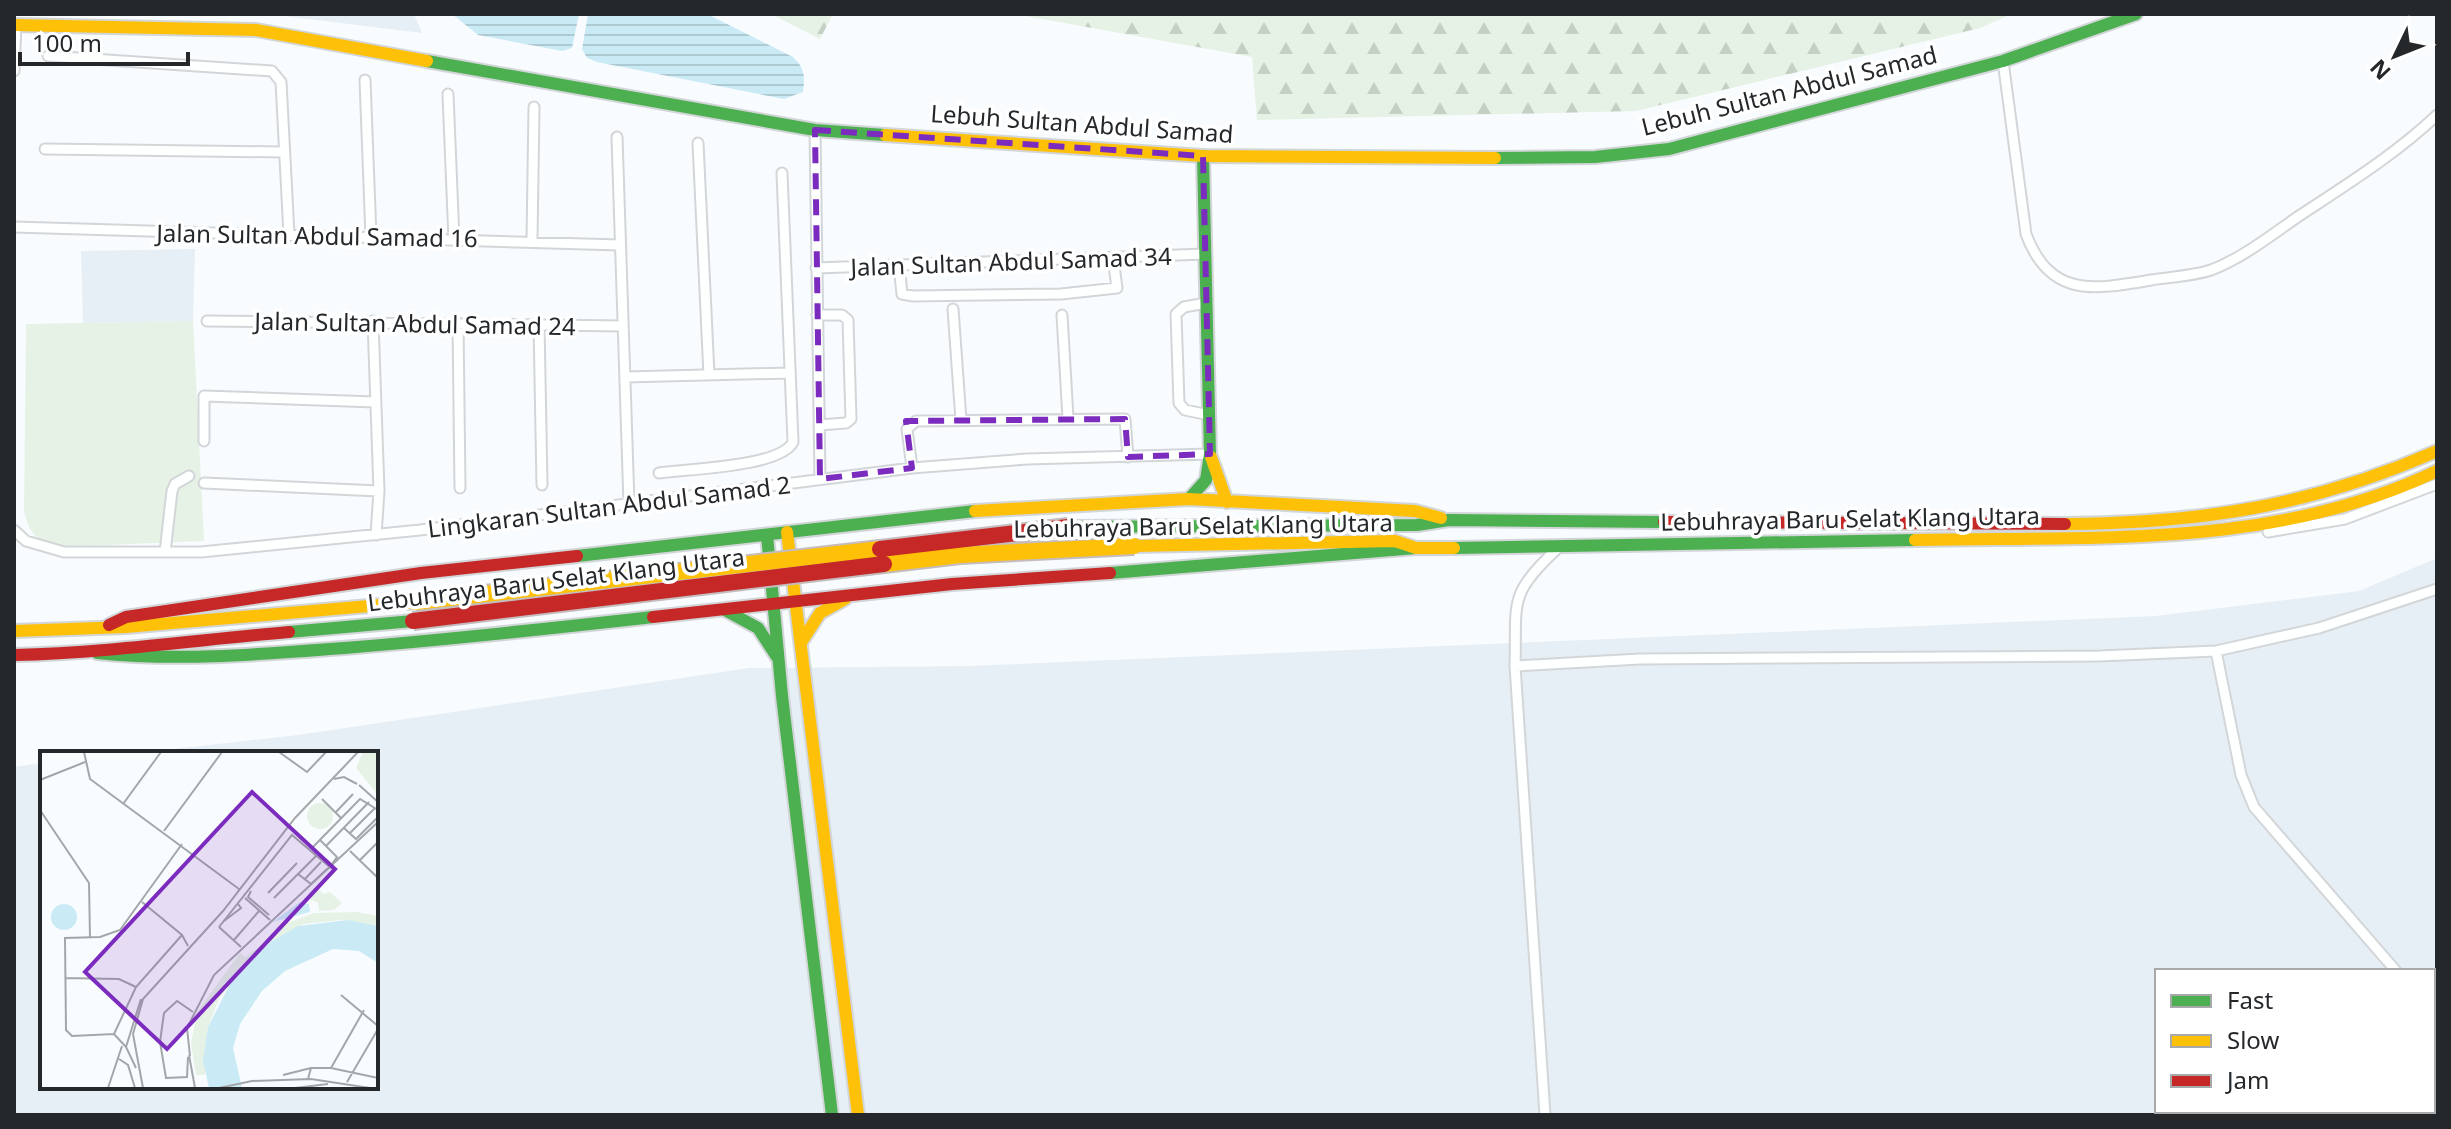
<svg xmlns="http://www.w3.org/2000/svg" width="2451" height="1129" viewBox="0 0 2451 1129" font-family="'Noto Sans',sans-serif">
<style>
.built{fill:#e7eff6;fill-rule:evenodd}
.green{fill:#e6f2e6}
.forest{fill:url(#forest-firs)}
.water{fill:url(#water-rules)}
.lines{fill:none;stroke-linecap:round;stroke-linejoin:round}
.street-casing{stroke:#d3d6d8;stroke-width:13}
.fast-casing{stroke:#d3d6d8;stroke-width:16}
.slow-casing{stroke:#d3d6d8;stroke-width:16}
.jam-casing{stroke:#d3d6d8;stroke-width:16}
.street{stroke:#feffff;stroke-width:9}
.fast{stroke:#4caf50;stroke-width:12}
.slow{stroke:#ffc107;stroke-width:12}
.jam{stroke:#c62828;stroke-width:12}
.slow-bridge-casing{stroke:#c5bcbe;stroke-width:20;stroke-linecap:butt}
.jam-bridge-casing{stroke:#c5bcbe;stroke-width:20;stroke-linecap:butt}
.slow-bridge{stroke:#ffc107;stroke-width:16}
.jam-bridge{stroke:#c62828;stroke-width:16}
.marked{fill:none;stroke:#7b2cbf;stroke-width:6;stroke-dasharray:16 10;stroke-linejoin:round}
.labels{text-anchor:middle;dominant-baseline:central;stroke-width:7;stroke-linejoin:round;paint-order:stroke}
.street-label{font-size:24px;fill:#25282b;stroke:#fff}
.inset-road{fill:none;stroke:#a4a7aa;stroke-width:2}
.view{fill:#7b2cbf;fill-opacity:0.15;stroke:#7b2cbf;stroke-width:4}
.inset-edge{fill:none;stroke:#25282b;stroke-width:4}
</style>
<defs>
<pattern id="forest-firs" width="22" height="20" patternUnits="userSpaceOnUse" patternTransform="scale(2)"><rect width="22" height="20" fill="#e6f2e6"/><path d="M5 1l3.5 6h-7zM16 11l3.5 6h-7z" fill="#c5d0c5"/></pattern>
<pattern id="water-rules" width="6" height="5" patternUnits="userSpaceOnUse" patternTransform="scale(2)"><rect width="6" height="5" fill="#caebf6"/><path d="M0 2.5h6" fill="none" stroke="#adcad3"/></pattern>
</defs>
<rect width="100%" height="100%" fill="#f9fcfe"/>
<!-- built -->
<path class="built" d="M267,14H414L422,33Z
M195,249L193,321L83,323L81,251Z
M2437,558V1115H14V767L42,763V1087H376V753H137L298,735L749,668L969,666L2155,616L2359,591ZM2157,971H2433V1111H2157Z"/>
<!-- green -->
<path class="green" d="M193,321L204,541L57,547C36,540 29,533 24,511L26,324Z"/>
<!-- forest -->
<path class="forest" d="M771,14H833L820,39Z
M1015,14H2012L1980,28L1636,111L1257,120L1252,57Z"/>
<!-- water -->
<path class="water" d="M452,14H579L572,48L562,51L478,35Z
M588,14H707L793,57C805,68 805,77 803,92L784,99L597,62L587,58L582,49Z"/>
<g class="lines">
<defs>
<path id="street" d="M48,56L272,71L281,82L289,235
M2003,61L2026,234C2050,298 2093,290 2151,280C2170,277 2193,276 2211,270C2243,258 2271,235 2299,216C2346,185 2396,154 2437,115
M14,71L16,25
M365,80L371,237
M448,94L454,240
M815,130L820,479
M617,137L629,504
M698,143L709,375
M45,149L284,152
M14,227L620,245
M532,240L534,107
M899,265L902,294L913,296L1061,294L1117,288L1113,258
M816,268L1205,254
M1206,303L1184,307L1176,314L1179,403L1185,410L1209,415
M953,309L961,420
M817,315H842L848,320L851,419L846,423L819,425
M1062,315L1068,418
M207,321L623,326
M373,321L379,491L376,535
M458,323L460,488
M539,324L542,485
M625,377L789,373
M204,441V396L375,402
M912,468L907,429L916,421L1125,419L1128,457
M659,473C687,469 781,467 793,442L782,173
M204,483L379,491
M14,530L26,541L64,552H201L420,530L912,468L1027,459L1210,454
M2268,532L2345,519L2437,484
M165,552L172,491L175,484L189,476
M2216,651L2241,775L2254,807L2396,971
M1515,666L1640,659L2099,656L2216,651L2319,628L2437,589
M2433,1012L2437,1017
M1545,1115L1515,666C1517,604 1507,595 1556,550"/>
<path id="fast" d="M427,61L815,130L885,135
M1495,158L1595,157L1669,149L2003,61L2136,14
M1189,499L1206,480L1210,454L1203,156
M1068,527L1417,525L1449,520L1664,522
M767,535L782,696L832,1115
M1454,548L1915,540
M577,556L975,511
M1110,573L1416,548
M725,610L758,628L777,657
M289,632L413,621
M97,653C174,661 253,655 330,649C438,641 545,629 653,617"/>
<path id="slow" d="M14,25L256,30L427,61
M885,135L1203,156L1495,158
M1211,457L1227,502
M975,511L1189,499L1415,511L1441,518
M2065,524C2201,523 2312,506 2437,451
M787,532L858,1115
M1915,540C2093,536 2272,550 2437,471
M1134,546L1395,541L1416,548H1454
M14,631L126,627L415,602
M802,641L820,613L845,599"/>
<path id="jam" d="M1664,522L2065,524
M653,617L952,584L1110,573
M109,625L126,617L421,573L577,556
M14,655C106,653 197,640 289,632"/>
</defs>
<!-- street casing -->
<use href="#street" class="street-casing"/>
<!-- fast casing -->
<use href="#fast" class="fast-casing"/>
<!-- slow casing -->
<use href="#slow" class="slow-casing"/>
<!-- jam casing -->
<use href="#jam" class="jam-casing"/>
<!-- street -->
<use href="#street" class="street"/>
<!-- fast -->
<use href="#fast" class="fast"/>
<!-- slow -->
<use href="#slow" class="slow"/>
<!-- jam -->
<use href="#jam" class="jam"/>
<defs>
<path id="slow-bridge" d="M884,564L960,555L1134,546
M415,602L880,549"/>
<path id="jam-bridge" d="M880,549L1068,527
M413,621L884,564"/>
</defs>
<!-- slow-bridge casing -->
<use href="#slow-bridge" class="slow-bridge-casing"/>
<!-- jam-bridge casing -->
<use href="#jam-bridge" class="jam-bridge-casing"/>
<!-- slow-bridge -->
<use href="#slow-bridge" class="slow-bridge"/>
<!-- jam-bridge -->
<use href="#jam-bridge" class="jam-bridge"/>
</g>
<!-- marked area -->
<path class="marked" d="M815,130L1203,156L1210,454L1128,457L1125,419L906,421L912,468L820,479Z"/>
<g class="labels">
<!-- street labels -->
<g class="street-label">
<text transform="translate(1789 90) rotate(-14)">Lebuh Sultan Abdul Samad</text>
<text transform="translate(1082 123) rotate(4)">Lebuh Sultan Abdul Samad</text>
<text transform="translate(317 235) rotate(1)">Jalan Sultan Abdul Samad 16</text>
<text transform="translate(1011 261) rotate(-2)">Jalan Sultan Abdul Samad 34</text>
<text transform="translate(415 323) rotate(1)">Jalan Sultan Abdul Samad 24</text>
<text transform="translate(609 506) rotate(-7)">Lingkaran Sultan Abdul Samad 2</text>
<text transform="translate(1850 518) rotate(-1)">Lebuhraya Baru Selat Klang Utara</text>
<text transform="translate(1203 525) rotate(-1)">Lebuhraya Baru Selat Klang Utara</text>
<text transform="translate(556 579) rotate(-7)">Lebuhraya Baru Selat Klang Utara</text>
</g>
</g>
<!-- overview -->
<g transform="translate(40 751)">
<rect width="338" height="338" fill="#f9fcfe"/>
<path d="M267 65a13 13 0 1 1 26 0a13 13 0 1 1-26 0ZM277,137L284,143L290,141L302,152L294,159L279,160L278,152L266,146Z" fill="#e6f2e6"/>
<path d="M323,1H338V44L316,17ZM317,161L338,165V175L301,169L263,173L204,214L179,248L168,276L165,324H156L151,292L157,261L200,202L205,206L238,182L236,176L274,162Z" fill="#e6f2e6"/>
<path d="M260,151L269,153L270,161L233,171ZM11 166a13 13 0 1 1 26 0a13 13 0 1 1-26 0ZM308,169L338,175V212L319,200L293,198L245,220L222,240L200,273L193,297L202,337H169L163,310L168,276L193,227L231,191L258,175Z" fill="#caebf6"/>
<path class="inset-road" d="M44,1L50,28L199,138M239,1L267,21L286,1M294,28L304,26L317,33M0,29L45,11M319,34L338,51M282,48L301,67M83,53L121,1M0,59L49,132L50,187M296,61L313,43M304,77L316,88L338,66M124,80L182,1M309,83L335,57M280,89L297,106L292,113M286,95L329,51M271,98L320,48L338,59M310,100L338,127M320,109L338,91M258,123L271,133L287,118M264,129L281,111M211,140L208,146L229,164M228,142L257,112M205,147L230,169M234,147L277,104M102,151L142,184L148,195M184,170L201,157L198,153M179,176L252,84L292,118M179,176L201,196M194,189L219,160M25,227L79,228L96,236M301,244L338,275M74,283L96,236L142,184M86,296L74,283L32,285L26,279L25,187L60,186L80,179L142,93M149,304L155,337M150,305L147,277L174,224L338,71M148,306L147,326L126,327L120,291L124,262L137,250L153,261M79,308L88,314L95,337M96,317L86,296L101,248M291,317L324,259M243,324L271,317M268,328L271,317H291L338,327M307,331L338,278M68,337L82,295M103,337L93,283L103,248L183,160L255,67L318,1M179,337L212,330L271,328L330,337M255,337L288,333"/>
<path class="view" d="M212,41L295,118L127,298L45,221Z"/>
<rect width="338" height="338" class="inset-edge"/>
</g>
<!-- border -->
<rect width="2451" height="1129" fill="none" stroke="#25282b" stroke-width="32"/>
<!-- legend -->
<rect x="2155" y="969" width="280" height="144" fill="#ffffff" stroke="#a8a9aa" stroke-width="2"/>
<rect x="2171" y="995" width="40" height="12" fill="#4caf50" stroke="#a8a9aa" stroke-width="2"/>
<text x="2227" y="1009" font-size="24" fill="#25282b">Fast</text>
<rect x="2171" y="1035" width="40" height="12" fill="#ffc107" stroke="#a8a9aa" stroke-width="2"/>
<text x="2227" y="1049" font-size="24" fill="#25282b">Slow</text>
<rect x="2171" y="1075" width="40" height="12" fill="#c62828" stroke="#a8a9aa" stroke-width="2"/>
<text x="2227" y="1089" font-size="24" fill="#25282b">Jam</text>
<!-- north arrow -->
<g transform="translate(2395 56) rotate(227)" stroke="#ffffff" stroke-width="6" paint-order="stroke">
<path d="M0-6L14 30L0 20L-14 30Z" fill="#25282b"/>
<text y="-12" font-size="22" font-weight="bold" text-anchor="middle" fill="#25282b">N</text>
</g>
<!-- scale -->
<path d="M20 52v12h168v-12" fill="none" stroke="#25282b" stroke-width="4"/>
<text x="32" y="52" font-size="24" fill="#25282b" stroke="#ffffff" stroke-width="6" paint-order="stroke">100 m</text>
</svg>
